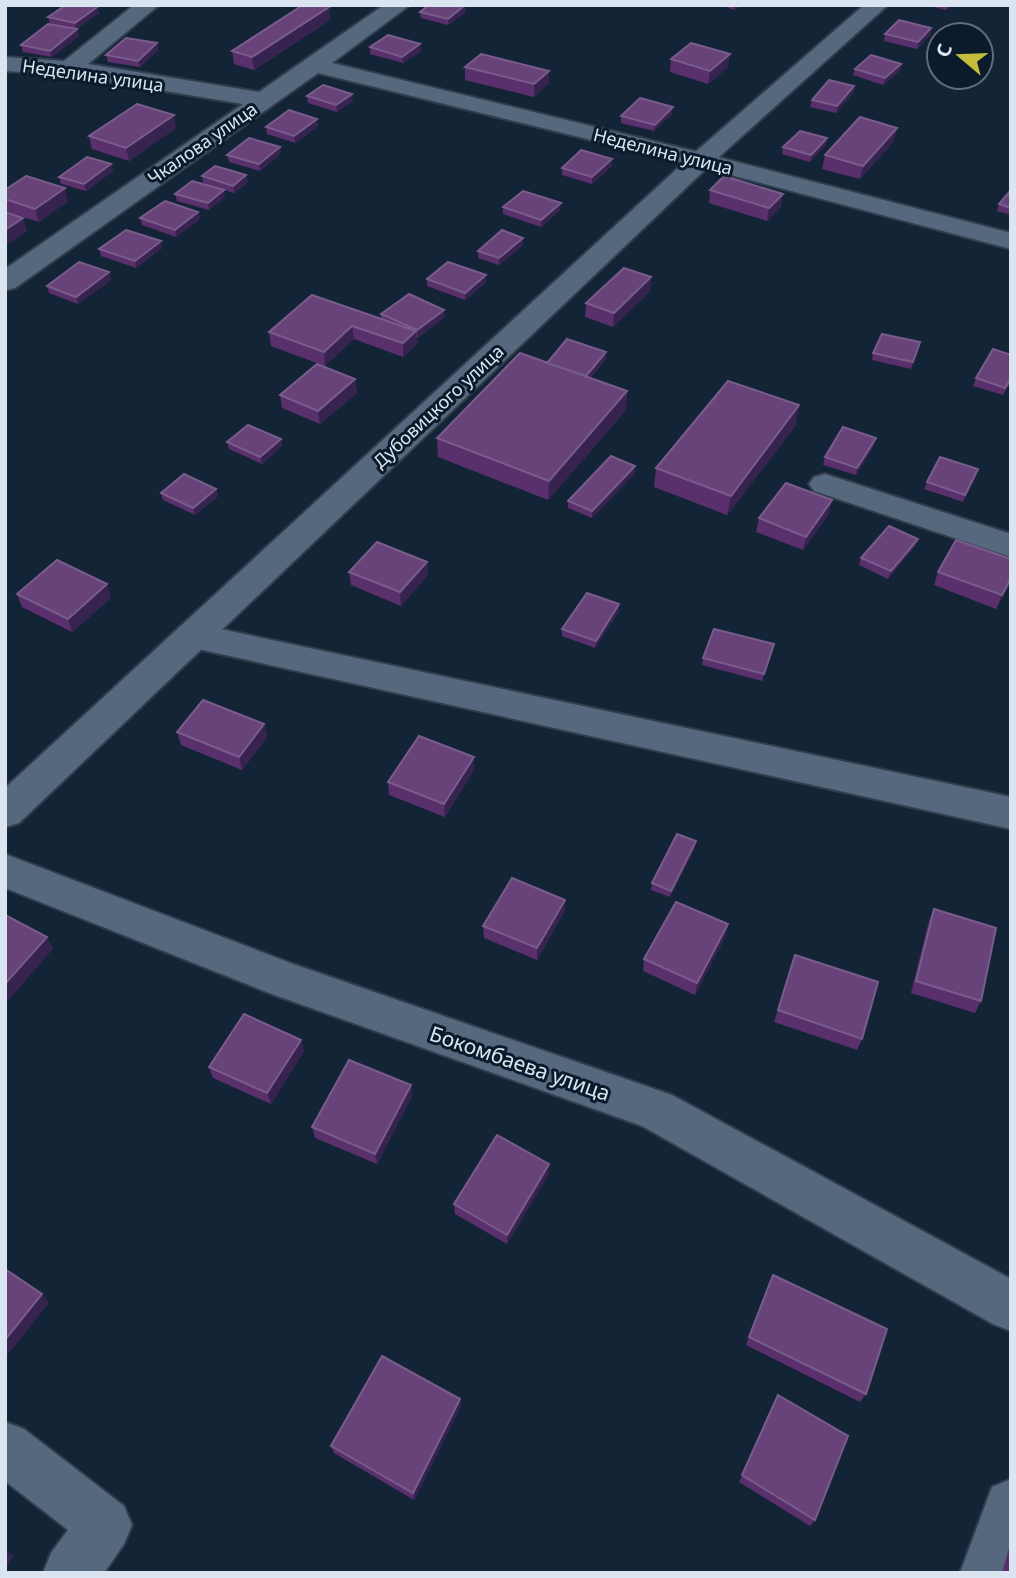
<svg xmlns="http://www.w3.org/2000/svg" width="1016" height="1578" viewBox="0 0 1016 1578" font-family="'Noto Sans',sans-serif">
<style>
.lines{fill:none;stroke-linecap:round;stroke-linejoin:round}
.street-casing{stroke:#323d4c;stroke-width:4}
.secondary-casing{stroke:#323d4c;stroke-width:4}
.street{fill:#56687e;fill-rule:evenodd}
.secondary{fill:#56687e;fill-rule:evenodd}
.wall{fill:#59306b}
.shaded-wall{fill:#372350}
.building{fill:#674379;stroke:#795c8c;stroke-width:2}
.labels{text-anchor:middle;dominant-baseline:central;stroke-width:6;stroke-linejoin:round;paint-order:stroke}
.far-street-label{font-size:18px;fill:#dae5f1;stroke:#0b1b2c}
.street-label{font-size:21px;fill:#dae5f1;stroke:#0b1b2c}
</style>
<rect width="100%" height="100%" fill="#142437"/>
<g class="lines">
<defs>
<path id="street" d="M134,5H159L88,64L259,92L384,5H410L332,63L710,155L1011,233V249L693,165L318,73L15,288L5,290V269L243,104L69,75L5,71V57L64,61Z
M825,474L1011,534V557L814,491L809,484L814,477Z
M192,623L1011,797V829L180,645L174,636L180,627Z
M5,854L293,964L672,1095L1011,1279V1331L993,1324L642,1126L269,993L5,888Z
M5,1422L24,1429L124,1506L132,1525L124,1544L104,1573H43L51,1553L68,1530L5,1481Z
M1011,1479V1573H960L992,1487Z"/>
<path id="secondary" d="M864,5H888L710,165L19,823L5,827V788L692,155Z"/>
</defs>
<!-- street casing -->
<use href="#street" class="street-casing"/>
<!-- secondary casing -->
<use href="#secondary" class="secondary-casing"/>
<!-- street -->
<use href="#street" class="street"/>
<!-- secondary -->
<use href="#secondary" class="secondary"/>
</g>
<!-- wall -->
<path class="wall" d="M721,5H743L734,10Z
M925,5H951L946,10Z
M97,7L99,13L76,29L79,36L52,57L23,52L21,45L70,28L50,24L48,17Z
M420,12H466L448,25L421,18Z
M330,20L254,70L234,64L232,51Z
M931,28L930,35L917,49L884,41L885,34Z
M157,43L158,50L140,67L108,62L106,55Z
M370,47L421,51L403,63L370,54Z
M671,59L728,67L708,84L670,72Z
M901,64L900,71L883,85L853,75L855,69Z
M465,67L549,83L534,97L465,80Z
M854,86L853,93L836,113L810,107L812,100Z
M307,96L353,101L337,112L308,103Z
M672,114L654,131L621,123V116Z
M318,126L295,143L267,134L266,127Z
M176,128L129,161L92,149L89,136Z
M894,141L860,179L822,169L825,155Z
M826,145L810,162L782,154L783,147Z
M280,147L281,153L260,171L229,162L227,155Z
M612,159V166L592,184L562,175V168Z
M111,164L113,171L86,191L61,184L59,177Z
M202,176L248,182L234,193L203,183Z
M5,190L68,201L39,222L5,211Z
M710,190L781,207L767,221L709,203Z
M1011,190V215L997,211L999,204Z
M175,194L225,197L209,210L177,201Z
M561,203L560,210L541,227L503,214V207Z
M198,212L200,219L176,237L142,225L140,218Z
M523,245L499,265L478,258V251Z
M162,248L136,268L101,256L99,249Z
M109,272L111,280L78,304L49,293L47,286Z
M651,277L650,291L613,327L585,317L586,303Z
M427,279L486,282L465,300L427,286Z
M381,314L445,317L418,338L416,337L417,344L403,357L354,339L325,366L271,346L269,332L381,319Z
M920,342L911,369L872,360L873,353Z
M606,359L590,378L627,391L626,410L548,500L438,457L437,438L547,363Z
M976,378L1011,381L1003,395L973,386Z
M355,379L357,393L320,424L282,408L280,395Z
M796,425L727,515L654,487L656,468Z
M281,439L282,446L262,464L229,449L227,442Z
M874,445L856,475L823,465L825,457Z
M635,466V473L592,518L568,508V501Z
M976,476L963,502L924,489L927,482Z
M216,489L218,496L195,515L163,500L161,493Z
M829,514L803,550L756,532L759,518Z
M918,539L915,546L888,579L859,565L861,558Z
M427,562L428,575L401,606L351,585L349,572Z
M938,572L1011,582L996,609L934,585Z
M17,594L111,598L72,632L22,607Z
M619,611L595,648L562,636V629Z
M774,644L762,681L702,665L703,658Z
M264,724L267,737L242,770L181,745L177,732Z
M474,757V770L445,817L389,795L388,782Z
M695,848L670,897L651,890L652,883Z
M565,900L564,912L537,960L484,938L483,926Z
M934,909L981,1001L975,1013L911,993L929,921Z
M728,924L725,937L695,995L643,971L644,959Z
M795,955L862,1039L857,1050L774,1022Z
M301,1040L304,1051L271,1104L213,1078L209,1067Z
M411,1085L412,1096L377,1164L315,1138L312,1127Z
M548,1175L507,1244L455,1214L454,1204Z
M769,1284L866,1394L860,1402L746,1345Z
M778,1395L815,1520L810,1526L739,1482Z
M460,1399L461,1406L414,1500L334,1453L331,1446Z
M1011,1541V1573H1002Z"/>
<!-- shaded-wall -->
<path class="shaded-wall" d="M465,5L466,12L448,25V19Z
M734,5H743L734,10Z
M97,7L99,13L76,29L75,23Z
M329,7L330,20L254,70L252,57Z
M931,28L930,35L917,49L918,42Z
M77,29L79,36L52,57L50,51Z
M157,43L158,50L140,67L138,61Z
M420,44L421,51L403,63L402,57Z
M730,54L728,67L708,84L710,71Z
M901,64L900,71L883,85L885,78Z
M549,71V83L534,97V84Z
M854,86L853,93L836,113L837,106Z
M352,94L353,101L337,112L336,105Z
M673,107L672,114L654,131L655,125Z
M174,115L176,128L129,161L126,148Z
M317,119L318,126L295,143L294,136Z
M897,128L894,141L860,179L863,166Z
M827,138L826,145L810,162L811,155Z
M280,147L281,153L260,171L259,164Z
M612,159V166L592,184V177Z
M111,164L113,171L86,191L84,184Z
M246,175L248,182L234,193L233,186Z
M65,188L68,201L39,222L35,209Z
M224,190L225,197L209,210L208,203Z
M783,194L781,207L767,221L769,208Z
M561,203L560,210L541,227V220Z
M198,212L200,219L176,237L175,230Z
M23,218L27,231L5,246V230Z
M523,238V245L499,265V258Z
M161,241L162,248L136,268L135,261Z
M109,272L111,280L78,304L76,297Z
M486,275V282L465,300V293Z
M651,277L650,291L613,327L614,313Z
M444,310L445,317L418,338L417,330Z
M352,326L354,339L325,366L324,352Z
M416,331L417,344L403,357V343Z
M606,352V359L584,384L585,377Z
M355,379L357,393L320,424L318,411Z
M627,391L626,410L548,500L549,481Z
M799,405L796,425L727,515L731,496Z
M876,438L874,445L856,475L857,468Z
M281,439L282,446L262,464L260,457Z
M635,466V473L592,518V511Z
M978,469L976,476L963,502L965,495Z
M216,489L218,496L195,515L193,508Z
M832,500L829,514L803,550L806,537Z
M918,539L915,546L888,579L891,571Z
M427,562L428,575L401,606L400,592Z
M1011,578V582L996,609L1002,595Z
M107,584L111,598L72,632L68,619Z
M619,604V611L595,648L596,641Z
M264,724L267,737L242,770L239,757Z
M474,757V770L445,817L444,804Z
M696,841L695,848L670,897L671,891Z
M565,900L564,912L537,960V948Z
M728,924L725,937L695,995L697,983Z
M47,937L53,949L5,1004V984Z
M301,1040L304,1051L271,1104L267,1093Z
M411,1085L412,1096L377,1164L375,1154Z
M549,1164L548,1175L507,1244V1235Z
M42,1294L49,1303L5,1358V1340Z
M460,1399L461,1406L414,1500L413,1493Z
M5,1550L14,1556L5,1569Z"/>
<!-- building -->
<path class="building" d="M66,5H91L97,7L75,23L48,17Z
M303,5H322L329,7L252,57L232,51Z
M429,5H465L448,19L420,12Z
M899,20L931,28L918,42L885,34Z
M48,24L77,29L50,51L21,45Z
M388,35L420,44L402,57L370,47Z
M126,38L157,43L138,61L106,55Z
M691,43L730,54L710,71L671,59Z
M481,54L549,71L534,84L465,67Z
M871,55L901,64L885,78L855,69Z
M829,80L854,86L837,106L812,100Z
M323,85L352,94L336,105L307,96Z
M640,98L673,107L655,125L621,116Z
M137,104L174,115L126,148L89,136Z
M289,110L317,119L294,136L266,127Z
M860,117L897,128L863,166L825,155Z
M800,131L827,138L811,155L783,147Z
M249,138L280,147L259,164L227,155Z
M581,150L612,159L592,177L562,168Z
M87,157L111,164L84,184L59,177Z
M215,166L246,175L233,186L202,176Z
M26,176L65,188L35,209L5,199V190Z
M724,176L783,194L769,208L710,190Z
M192,181L224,190L208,203L175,194Z
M1011,190V208L999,204Z
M523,191L561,203L541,220L503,207Z
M165,201L198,212L175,230L140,218Z
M5,212L23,218L5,230Z
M126,230L161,241L135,261L99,249Z
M502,230L523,238L499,258L478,251Z
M79,262L109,272L76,297L47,286Z
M448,262L486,275L465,293L427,279Z
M624,268L651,277L614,313L586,303Z
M409,294L444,310L417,330L381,314Z
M312,295L416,331L403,343L352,326L324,352L269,332Z
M882,334L920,342L913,362L873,353Z
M567,339L606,352L586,376L547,363Z
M993,349L1011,355V378L1005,388L976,378Z
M520,353L627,391L549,481L437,438Z
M317,364L355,379L318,411L280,395Z
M728,381L799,405L731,496L656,468Z
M248,425L281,439L260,457L227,442Z
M843,427L876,438L857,468L825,457Z
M611,456L635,466L592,511L568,501Z
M940,457L978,469L965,495L927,482Z
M184,474L216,489L193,508L161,493Z
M786,483L832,500L806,537L759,518Z
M889,526L918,539L891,571L861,558Z
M956,540L1011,559V578L1002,595L938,572Z
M377,542L427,562L400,592L349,572Z
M57,560L107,584L68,619L17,594Z
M587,593L619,604L596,641L562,629Z
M714,629L774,644L764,674L703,658Z
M203,700L264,724L239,757L177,732Z
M419,736L474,757L444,804L388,782Z
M677,834L696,841L671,891L652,883Z
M512,878L565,900L537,948L483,926Z
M676,902L728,924L697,983L644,959Z
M934,909L996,928L981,1001L916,981Z
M5,915L47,937L5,984Z
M795,955L878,982L862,1039L778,1010Z
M244,1014L301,1040L267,1093L209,1067Z
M349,1060L411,1085L375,1154L312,1127Z
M497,1135L549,1164L507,1235L454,1204Z
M5,1269L42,1294L5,1340Z
M773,1275L887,1329L866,1394L749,1337Z
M382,1356L460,1399L413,1493L331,1446Z
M778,1395L848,1436L815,1520L742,1475Z"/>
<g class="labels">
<!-- far-street labels -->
<g class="far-street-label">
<text transform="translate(93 75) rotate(8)">Неделина улица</text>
<text transform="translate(202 143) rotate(-35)">Чкалова улица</text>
<text transform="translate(663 151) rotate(14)">Неделина улица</text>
<text transform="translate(438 406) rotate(-43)">Дубовицкого улица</text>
</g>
<!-- street labels -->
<g class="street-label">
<text transform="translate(520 1063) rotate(19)">Бокомбаева улица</text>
</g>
</g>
<!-- border -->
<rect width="1016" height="1578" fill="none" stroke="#dae5f1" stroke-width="14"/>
<!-- north arrow -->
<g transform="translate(960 56) rotate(289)"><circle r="33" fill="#0b1b2c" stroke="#5e6c7b" stroke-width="2"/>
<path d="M0-5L12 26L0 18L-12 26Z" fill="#c4bc3d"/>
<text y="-10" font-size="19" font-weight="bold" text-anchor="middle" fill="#dae5f1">С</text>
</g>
</svg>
